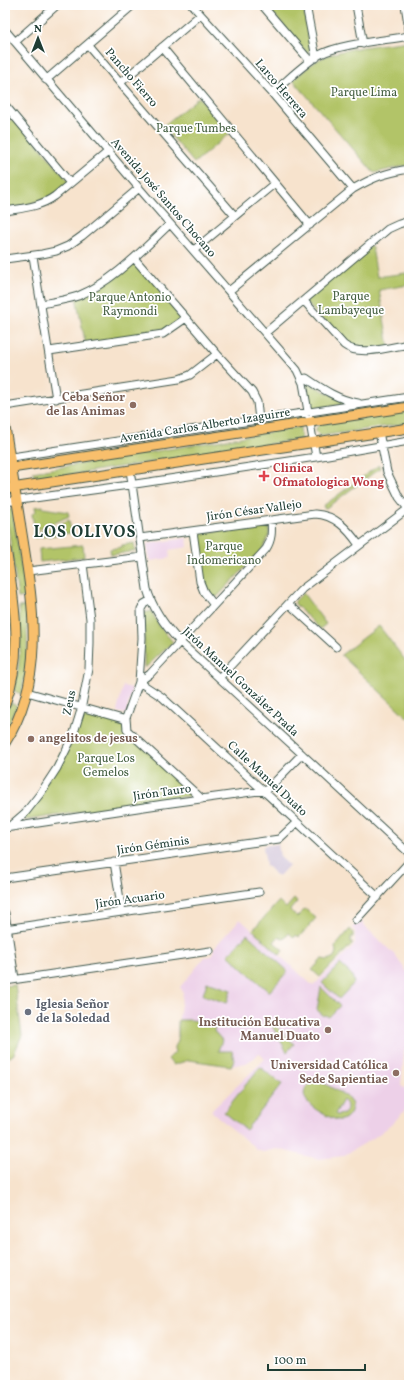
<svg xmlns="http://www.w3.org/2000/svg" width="414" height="1390" viewBox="0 0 414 1390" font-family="Vollkorn,serif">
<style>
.built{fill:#edd0e8}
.industrial{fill:#ccbed4}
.green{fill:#b2c468;stroke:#68804e;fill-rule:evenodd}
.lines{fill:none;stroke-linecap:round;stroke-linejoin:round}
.minor-casing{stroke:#3f564b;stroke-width:9}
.major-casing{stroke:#3f564b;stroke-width:11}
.minor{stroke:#fff;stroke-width:7}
.major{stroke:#f8bf6c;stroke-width:9}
.education-dot{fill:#8d6e63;stroke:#fff;stroke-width:1.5}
.health-dot{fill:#e0444e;stroke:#fff;stroke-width:1.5}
.worship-dot{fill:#6b7280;stroke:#fff;stroke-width:1.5}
.labels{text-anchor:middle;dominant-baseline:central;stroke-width:3.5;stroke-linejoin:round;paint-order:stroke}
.street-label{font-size:12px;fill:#1f3d34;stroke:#fff}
.park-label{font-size:12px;fill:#445f41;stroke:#fff}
.education-label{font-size:12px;font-weight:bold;fill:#785e54;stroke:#fff;text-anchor:end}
.health-label{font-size:12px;font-weight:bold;fill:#be3a42;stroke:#fff;text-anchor:start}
.worship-label{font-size:12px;font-weight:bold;fill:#5b616d;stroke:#fff;text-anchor:start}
.district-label{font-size:16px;font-weight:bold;letter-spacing:1px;fill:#1f3d34;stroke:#fff}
</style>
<rect width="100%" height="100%" fill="#fff"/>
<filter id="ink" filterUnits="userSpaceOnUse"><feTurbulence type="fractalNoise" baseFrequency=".025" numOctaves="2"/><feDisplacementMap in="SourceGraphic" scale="8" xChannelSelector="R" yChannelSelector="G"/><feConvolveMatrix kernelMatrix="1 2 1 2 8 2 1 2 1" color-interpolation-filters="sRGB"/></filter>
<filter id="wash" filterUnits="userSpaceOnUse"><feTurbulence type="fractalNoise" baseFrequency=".012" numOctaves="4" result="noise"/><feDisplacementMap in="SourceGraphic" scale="16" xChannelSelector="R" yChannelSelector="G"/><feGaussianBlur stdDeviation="0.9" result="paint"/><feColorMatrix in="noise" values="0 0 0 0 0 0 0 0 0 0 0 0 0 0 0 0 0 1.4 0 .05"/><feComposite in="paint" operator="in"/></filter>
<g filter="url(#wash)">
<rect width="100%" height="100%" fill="#f7e3cd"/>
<!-- built -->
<path class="built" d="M187,538L188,547L169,550L170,558L150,561L147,544Z
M123,686L132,688L126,714L117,712Z
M240,919L313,986L355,944V931L352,928L355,925L356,926L363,922V925L395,955L406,971L409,969V1045L404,1051L401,1086L409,1090L407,1108L391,1125L372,1139L343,1156L319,1159L277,1149L263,1152L255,1149L254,1146L249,1143L211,1111L265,1059L259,1053L254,1058L246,1063L231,1066L189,1060L173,1065L168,1059L175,1052L174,1049L178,1041L177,1030L183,992L180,987L205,957L212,956L214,950L213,949Z"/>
<!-- industrial -->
<path class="industrial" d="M278,844L280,857L289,865L278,877L266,865L263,846Z"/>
<!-- green -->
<path class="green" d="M266,5H303L310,48L309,52L308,53L305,51Z
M409,41V165L374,173L293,80C302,73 310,64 320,59C342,47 384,45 409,41Z
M199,97L230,133L194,163L163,126Z
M15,117L70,183L55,196L5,211V125Z
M370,245L372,247L377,277L406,273L408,285L379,290L389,347L353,350L304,301Z
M134,258L186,318L169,331L86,346L76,297Z
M306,382L350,404L312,408L310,406Z
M409,411V423L320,436L316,432V428L320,424Z
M300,427L301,439L35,480L33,472Z
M379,465L380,468L326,508H324L323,506Z
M43,506V508L68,512L69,516L52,524L51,522H49V525L35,531L32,514L36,511L35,507Z
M12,509L26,597L18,598L6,510Z
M69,520L71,533L60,534L59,524Z
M267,524L269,526V536L262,550L217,597H213C201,583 198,554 197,536L201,533Z
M56,526V535L35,538L34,534Z
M134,543L135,551L111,555L110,549L122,547V545Z
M83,545L84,557L40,562L39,549Z
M303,593L326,624L320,629L295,604V601Z
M26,606C28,639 29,662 21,694L14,691C21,662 21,637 19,607Z
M151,611L160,627L173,642L145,668L144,666V613Z
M379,626L409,665V719L341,655Z
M10,703L17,705L5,733V715Z
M85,712L125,722L126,730L194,795L26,820L24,819L23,817L35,804L82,713Z
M294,899L297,902L290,910L297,917L305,909L316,918L299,937L296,935L294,938L289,933L284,939L279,936L274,942L283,950L280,955L253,930L279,901L286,908Z
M350,929L353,933V937H351V943H353L320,977L312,970L322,959L328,960L334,957L336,952L335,947Z
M247,934L288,971L269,992L228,955Z
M340,964L352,975L354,983L339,999L322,983Z
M207,982L231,990L227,1003L203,995Z
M15,985L22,1035L14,1054L10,1057H6L5,986Z
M321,987L340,1006L329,1017L325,1015L324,1016L317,1010Z
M178,1020H192L215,1025L214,1031L222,1040L218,1051H232L234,1060L231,1066L189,1060L173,1065L168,1059L175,1052L174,1049L178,1041Z
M274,1024L294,1044L287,1052L272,1026Z
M260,1067L282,1084L246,1130L224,1112Z
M313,1077L346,1096L352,1104V1108C350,1116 345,1121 337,1120C323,1115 289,1098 312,1083L310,1082ZM343,1100C348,1104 348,1109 344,1114L337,1115L335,1114Z"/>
</g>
<g filter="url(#ink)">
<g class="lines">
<defs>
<path id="minor" d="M192,5L272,93L353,189
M262,5L310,61
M306,5L316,58
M356,5L363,44
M405,5L409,30
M5,30L139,188L297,370L303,383L316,457
M15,42L57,5
M88,45L120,83L235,216
M162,47L310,225
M46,80L133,5
M120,83L200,15
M272,93C287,81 302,65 319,55C342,43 383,41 409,36
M5,105L70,183
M5,211C23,208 40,207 55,196L109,151
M194,250L275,183
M33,256L56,399
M134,258L217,354L252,392L257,402L259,420
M5,259L42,254L56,251L68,246L82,236L139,188
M229,291L353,189C374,177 385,173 409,169
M304,301L344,345C359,357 391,347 409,344
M41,304C53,302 66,300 78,296C114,281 142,250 170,224
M265,333L388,229L399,224L409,221
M49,351L163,334L186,318
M303,381L304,379L306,378C322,389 339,400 358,403
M5,406L179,379L190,375L217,354
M379,432L387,472L399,497L409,510
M5,458L409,397
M130,470L147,589C153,610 165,626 180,642L315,766L409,853
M5,502L122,486L316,457L409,441
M271,520C272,531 272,540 266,549L150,674L139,682L162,697L378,897
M193,531L200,582L204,592L214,605
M140,538L315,514C335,515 348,529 359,545
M28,571L142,557
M151,600L144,604L141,609L142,638L139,682L126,718L127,730L202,799
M289,604L336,647
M219,678L302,589L409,508
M27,692L123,719L126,718
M10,826L25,813L40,794L57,768L73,736L81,710L89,669L90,643V619L83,564
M5,828L164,804L267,790L302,754
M114,862L122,912
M5,878L279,839L297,822
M5,913L15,979
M356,920L409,862
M5,929L259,892
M5,981L210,951"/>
<path id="major" d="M5,427C11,465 17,503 23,540C34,609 45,681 5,743
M5,469L409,407
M5,489L409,428
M5,542C13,595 25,652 5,704"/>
</defs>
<!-- minor casing -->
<use href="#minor" class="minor-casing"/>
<!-- major casing -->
<use href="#major" class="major-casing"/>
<!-- minor -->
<use href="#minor" class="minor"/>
<!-- major -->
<use href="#major" class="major"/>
</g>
</g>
<!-- markers -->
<g class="education-dot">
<circle cx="133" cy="405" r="4"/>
<circle cx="31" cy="739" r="4"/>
<circle cx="328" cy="1030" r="4"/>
<circle cx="396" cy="1073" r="4"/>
</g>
<path class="health-dot" d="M262 470h4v4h4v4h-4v4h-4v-4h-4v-4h4z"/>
<circle class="worship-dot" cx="28" cy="1012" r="4"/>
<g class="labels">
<!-- street labels -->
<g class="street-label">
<text transform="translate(131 78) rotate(49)">Pancho Fierro</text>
<text transform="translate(281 89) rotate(49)">Larco Herrera</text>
<text transform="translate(163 198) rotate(49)">Avenida José Santos Chocano</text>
<text transform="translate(205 426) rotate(-9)">Avenida Carlos Alberto Izaguirre</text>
<text transform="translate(254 511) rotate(-8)">Jirón César Vallejo</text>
<text transform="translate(240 682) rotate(43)">Jirón Manuel González Prada</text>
<text transform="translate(70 703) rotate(-78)">Zeus</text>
<text transform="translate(267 779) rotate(43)">Calle Manuel Duato</text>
<text transform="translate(162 793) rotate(-8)">Jirón Tauro</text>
<text transform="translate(153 846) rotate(-8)">Jirón Géminis</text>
<text transform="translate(130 900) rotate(-8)">Jirón Acuario</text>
</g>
<!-- park labels -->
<g class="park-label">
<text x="364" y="93">Parque Lima</text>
<text x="196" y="129">Parque Tumbes</text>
<text x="351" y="297">Parque<tspan x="351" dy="14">Lambayeque</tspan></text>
<text x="130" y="298">Parque Antonio<tspan x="130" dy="14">Raymondi</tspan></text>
<text x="224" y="547">Parque<tspan x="224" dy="14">Indomericano</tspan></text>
<text x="106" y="759">Parque Los<tspan x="106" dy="14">Gemelos</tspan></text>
</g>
<!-- education labels -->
<g class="education-label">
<text x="125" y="398">Ceba Señor<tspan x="125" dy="14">de las Animas</tspan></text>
<text x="39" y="739" text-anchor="start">angelitos de jesus</text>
<text x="320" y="1023">Institución Educativa<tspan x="320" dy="14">Manuel Duato</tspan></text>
<text x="388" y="1066">Universidad Católica<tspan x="388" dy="14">Sede Sapientiae</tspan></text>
</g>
<!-- health labels -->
<g class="health-label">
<text x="273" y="469">Clinica<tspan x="273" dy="14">Ofmatologica Wong</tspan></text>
</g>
<!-- worship labels -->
<g class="worship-label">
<text x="36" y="1005">Iglesia Señor<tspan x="36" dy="14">de la Soledad</tspan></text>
</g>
<!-- district labels -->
<g class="district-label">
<text x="85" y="533">LOS OLIVOS</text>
</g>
</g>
<!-- margin -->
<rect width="414" height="1390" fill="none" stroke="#fff" stroke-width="20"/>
<!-- north arrow -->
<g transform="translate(38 38)" stroke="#ffffff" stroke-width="3" paint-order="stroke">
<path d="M0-3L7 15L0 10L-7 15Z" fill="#1f3d34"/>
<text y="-6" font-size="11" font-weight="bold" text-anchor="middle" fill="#1f3d34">N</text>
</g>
<!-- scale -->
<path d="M268 1364v6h97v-6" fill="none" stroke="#1f3d34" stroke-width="2"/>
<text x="274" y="1364" font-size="12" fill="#1f3d34" stroke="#ffffff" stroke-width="3" paint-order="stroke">100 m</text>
</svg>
